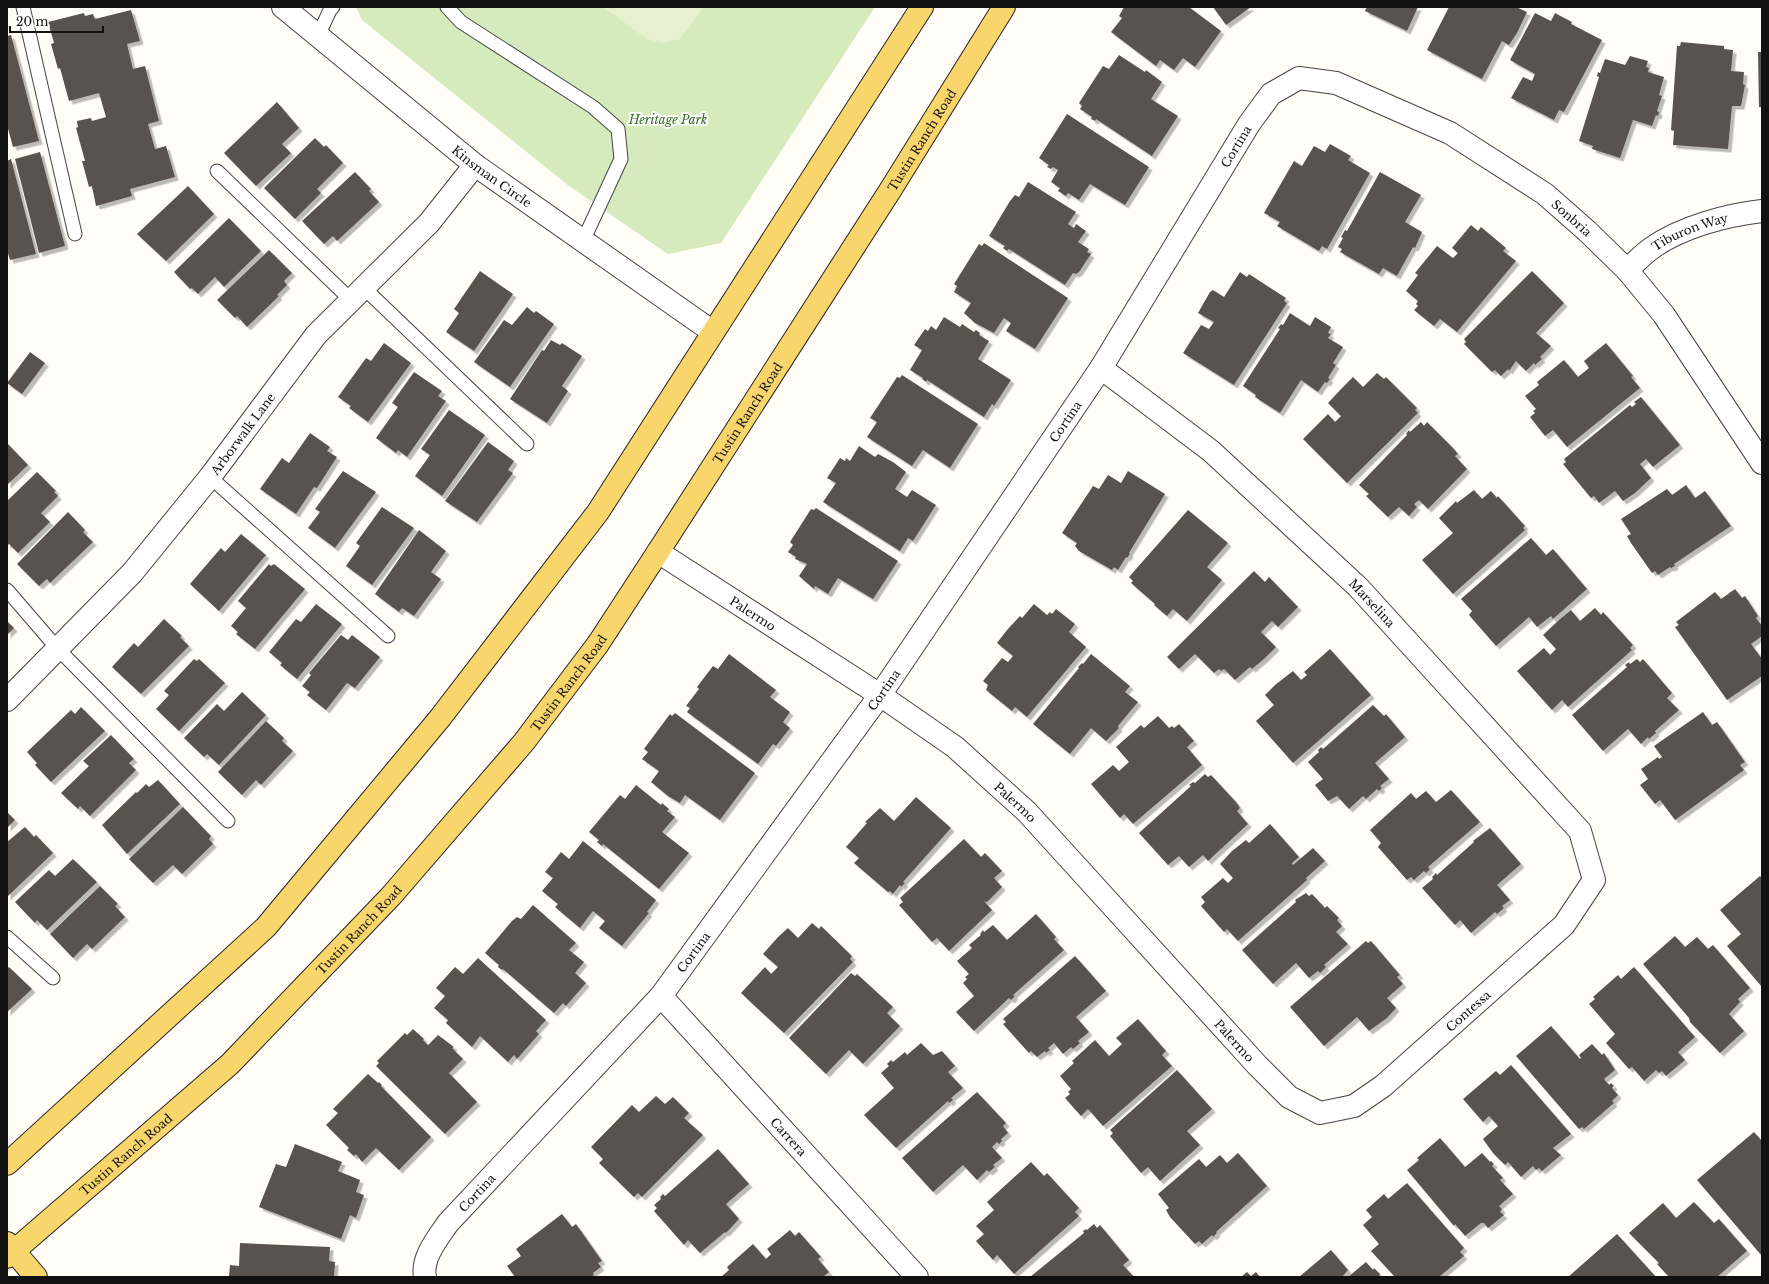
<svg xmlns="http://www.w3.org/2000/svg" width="1769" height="1284" viewBox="0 0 1769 1284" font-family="'Libre Baskerville',serif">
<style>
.green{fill:#d5ebbd}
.pitch{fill:#e6f2cf}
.building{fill:#5a524d;filter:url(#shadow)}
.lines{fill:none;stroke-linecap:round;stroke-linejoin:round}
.service-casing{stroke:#444;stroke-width:15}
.minor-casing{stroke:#444;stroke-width:24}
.primary-casing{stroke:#222;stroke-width:24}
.service{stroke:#fff;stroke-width:13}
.minor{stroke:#fff;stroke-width:22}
.primary{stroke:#f9d66b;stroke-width:22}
.labels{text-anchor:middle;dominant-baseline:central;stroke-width:4;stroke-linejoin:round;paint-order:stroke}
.park-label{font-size:12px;font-style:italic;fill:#2f6b1f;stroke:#fff}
.street-label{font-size:12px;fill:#111;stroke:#fff}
</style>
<defs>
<filter id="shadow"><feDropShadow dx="3.5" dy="3.5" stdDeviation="0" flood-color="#0004"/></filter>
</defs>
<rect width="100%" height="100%" fill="#fffdf5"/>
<!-- green -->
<path class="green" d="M356,7H875L721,243L668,254L569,186L362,20Z"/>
<!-- pitch -->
<path class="pitch" d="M603,7H704L680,39L663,43L647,39Z"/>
<!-- building -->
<path class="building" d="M1124,7H1189L1221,31L1195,67L1183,58L1174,70L1160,60L1156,66L1111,32L1122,18L1119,16Z
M1213,7H1251L1226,25Z
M1367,7H1418L1407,31L1365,11Z
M1449,7H1516L1527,12L1517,33L1509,45L1502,41L1482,79L1427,50Z
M131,10L140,41L127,44L133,69L145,66L159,121L148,124L155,149L166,146L175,177L130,189L132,196L96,206L92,186L89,187L82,161H85L76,128L78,127L77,121L91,118L92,121L106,117L99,93L69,101L60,68L58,69L51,44L54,43L48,22L84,13L85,16L93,14L95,19Z
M1535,13L1551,21L1555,13L1572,22L1571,24L1602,40L1564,112L1559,110L1554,120L1511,98L1523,77L1532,81L1535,74L1510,60Z
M11,35L39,141L13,147L7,125V36Z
M1681,42L1724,46V49L1733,50L1731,71L1744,72L1743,84L1745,85L1741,106H1732L1728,149L1673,145L1674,131L1671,130L1677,46H1680Z
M1758,52H1762V107H1759Z
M1119,55L1145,72L1146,70L1162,82L1151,99L1178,116L1152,156L1096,119L1095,121L1091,119L1092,117L1080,109L1082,106L1079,103L1103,66L1109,69Z
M1630,56L1648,61L1646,67L1649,68L1648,72L1664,77L1659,95L1662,96L1657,111L1659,112L1658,116L1656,115L1652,126L1633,120L1620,158L1592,149L1593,146L1579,141L1599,77L1597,76L1598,72L1600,73L1605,59L1625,65Z
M277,102L299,128L282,144L291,153L256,186L224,153Z
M1067,114L1149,167L1125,205L1090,184L1079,200L1068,193L1066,196L1058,191L1060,188L1051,182L1058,170L1053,167L1051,169L1047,167L1049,165L1039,158Z
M315,138L324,147L326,145L343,163L317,189L321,193L295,219L264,188Z
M1330,144L1351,156L1348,160L1370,173L1327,249L1322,246L1319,251L1277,226L1280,222L1264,213L1294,161L1302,166L1314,146L1325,152Z
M40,152L65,246L39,253L15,159Z
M11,159L36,254L10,260L7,250V161Z
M355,172L371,189L369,191L379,202L337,241L333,236L324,244L302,221Z
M1380,172L1421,195L1405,222L1422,232L1415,248L1413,247L1397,276L1383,268L1379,274L1340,252L1342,249L1338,247L1343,238L1341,237L1345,230L1347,231Z
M1028,182L1076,212L1068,224L1074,228L1076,224L1086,231L1078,242L1089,249L1087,252L1091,254L1079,272L1076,274L1073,273L1065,285L1009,249L1007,251L1003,248L1005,246L989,236L1010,201L1015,195L1019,197Z
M188,186L214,214L166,261L137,234Z
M229,218L261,251L224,287L215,277L198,294L192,288L190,289L174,272Z
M1471,225L1478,231L1481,227L1506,248L1503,251L1516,261L1457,332L1440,319L1434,326L1414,310L1418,306L1416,304L1418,301L1406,291L1418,275L1415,273L1437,246L1453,258L1458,253L1452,248Z
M984,243L1068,298L1035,349L1006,331L1011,323L1004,318L994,333L975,323L964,313L971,303L954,292L957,286L954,284L979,244L982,246Z
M269,250L292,273L284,281L287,285L277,295L279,296L247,327L237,316L235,318L217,300Z
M480,271L513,294L474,351L446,332L459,313L454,309Z
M1532,271L1564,303L1536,333L1551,346L1540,357L1542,359L1535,365L1534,363L1526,371L1516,361L1509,371L1508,369L1501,376L1495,370L1492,372L1464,344L1466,342L1464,339Z
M1240,272L1247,277L1249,274L1286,298L1284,301L1287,303L1234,385L1183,353L1201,325L1209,329L1214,322L1198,313L1210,292L1213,290L1224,297Z
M527,307L534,313L536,311L554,324L510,387L474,362L504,320L512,325Z
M1290,313L1310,326L1315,317L1331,327L1328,333L1331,334L1328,338L1343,347L1333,363L1336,365L1328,378L1330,379L1327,383L1325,382L1318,392L1301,380L1280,413L1255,397L1256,395L1243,386L1280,329L1278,328L1281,324L1283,325Z
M944,317L960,327L962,324L974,332L976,330L980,333L979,335L989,341L978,359L1011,380L994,406L992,404L984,417L927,380L926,382L922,379L923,378L910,370L922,350L914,345L925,329L928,331L931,326L936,330Z
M551,340L560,345L562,343L582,356L562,386L568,391L547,423L510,399L542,350L544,351Z
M384,343L411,363L368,422L349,408L351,406L338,397L366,358L371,361Z
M1606,343L1633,376L1631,377L1640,388L1567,447L1553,430L1545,436L1530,417L1535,413L1533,411L1536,409L1525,396L1539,385L1537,382L1564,360L1578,377L1589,368L1584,361Z
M30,352L45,363L22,394L7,383Z
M414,372L442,391L438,396L446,401L407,457L398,450L396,453L376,438L398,407L392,403Z
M1377,373L1384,379L1386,377L1417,408L1415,410L1418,413L1347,483L1303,439L1328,414L1335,422L1341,416L1328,403L1343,387L1353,377L1363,387Z
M902,375L978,424L950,468L923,450L912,466L867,437L877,422L870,418L897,377L900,378Z
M1641,397L1680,445L1653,467L1646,459L1640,464L1651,478L1635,493L1623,501L1615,491L1599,503L1594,496L1591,498L1563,464L1566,462L1564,459L1630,405L1632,407L1636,404L1634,402Z
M449,410L485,435L442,496L415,476L430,455L421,449Z
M1421,422L1424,426L1427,422L1453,448L1458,454L1455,456L1467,469L1428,509L1419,500L1414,504L1417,507L1409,516L1399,507L1388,517L1366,496L1369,494L1359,485L1407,435L1406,434L1409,430L1410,432Z
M310,433L330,447L327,451L337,457L317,488L314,487L296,514L260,489L282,458L289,463Z
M488,442L514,461L508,470L513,473L477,522L445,501Z
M7,443L28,465L7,485Z
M859,446L875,457L878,454L893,462L906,472L895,489L907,497L912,490L936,505L913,541L908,538L900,551L823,502L836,483L827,478L840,458L845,461L846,458L850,461Z
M343,471L376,492L335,548L308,528L320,512L315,509Z
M1128,471L1165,494L1129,553L1130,554L1127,558L1126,557L1118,570L1114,567L1112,570L1079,551L1075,546L1077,543L1062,533L1093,486L1099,489L1108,475L1121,483Z
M37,472L56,491L54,492L58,496L41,513L50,522L18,553L9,544L7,546V501Z
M1686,485L1695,498L1705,491L1731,526L1674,564L1675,566L1671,568L1670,567L1658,575L1655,571L1652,573L1631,543L1627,536L1631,534L1621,519L1667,489L1672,495Z
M1474,490L1482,499L1491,491L1497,498L1498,496L1525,526L1523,528L1525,530L1453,594L1422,560L1453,533L1439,518L1456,501L1457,503Z
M382,507L414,528L372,585L346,566L360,546L356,543Z
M816,508L898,561L873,599L838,578L828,594L815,586L814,589L799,576L807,564L795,559L796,557L788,552L793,545L790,542L811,509L814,510Z
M1188,510L1228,543L1207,567L1222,580L1187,621L1173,609L1167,616L1154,605L1155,604L1131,583L1133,581L1129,577Z
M68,512L85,530L83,532L93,542L50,583L47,579L39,586L17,564Z
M419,530L446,551L431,572L441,579L414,616L402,608L399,612L375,594Z
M241,534L266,555L219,611L190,584L221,548L225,552Z
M1531,538L1546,555L1553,549L1587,589L1553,619L1551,616L1537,627L1529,617L1496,646L1469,615L1472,611L1461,599Z
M269,564L271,566L274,564L305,589L255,649L236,634L238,632L231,626L246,608L238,601Z
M1254,571L1265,582L1269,577L1298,607L1278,627L1272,621L1261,632L1276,647L1264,659L1252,669L1250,667L1235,680L1224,669L1221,671L1219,669L1214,673L1195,654L1179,669L1167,657Z
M1735,589L1742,598L1745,596L1758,616L1756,618L1762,626V636L1751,644L1762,659V676L1727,700L1675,627L1679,625L1676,622L1715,592L1721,599Z
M316,604L342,624L297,679L280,665L282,663L269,652L296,619L301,622Z
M1034,604L1047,615L1050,612L1052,614L1056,609L1075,624L1069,632L1086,647L1027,717L1015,707L1012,711L986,690L988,685L983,681L1002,658L1008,662L1013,656L997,643L1007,630L1020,616L1022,618Z
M1595,608L1601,615L1603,612L1633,645L1630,648L1632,650L1568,707L1562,700L1552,710L1517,671L1544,648L1550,655L1556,649L1543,635L1560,619L1571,610L1580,621Z
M164,619L182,636L180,637L189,646L141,694L112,667L134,643L138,647Z
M7,621L14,628L7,635Z
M341,635L348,640L352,635L380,657L355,688L347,683L326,710L307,695L310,692L302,686L311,675L309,673Z
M1330,649L1371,695L1293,763L1256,721L1274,705L1265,695L1275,685L1293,671L1301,680L1307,675L1304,672Z
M729,654L776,690L770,697L790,712L783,722L790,728L776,746L773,744L758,764L687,712L690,708L686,706L699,689L697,687L713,666L718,669Z
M1091,654L1130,686L1125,692L1138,702L1118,726L1119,728L1106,741L1091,728L1070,754L1033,724L1079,668L1078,667L1082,663L1083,664Z
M194,659L197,661L199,659L225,683L179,731L156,709L169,695L164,691Z
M1637,659L1640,662L1643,659L1672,693L1667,698L1679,710L1655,731L1656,733L1649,739L1648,737L1641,744L1628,729L1603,751L1572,715L1627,667L1625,665L1629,662L1630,664Z
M242,692L266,715L219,765L207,754L204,757L184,738L217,704L224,711Z
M1373,705L1384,716L1386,714L1405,737L1375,763L1389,779L1380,786L1382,788L1379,791L1377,789L1366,799L1363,796L1349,809L1337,796L1328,801L1315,785L1323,779L1308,762L1319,752L1318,750L1321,747L1323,749Z
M81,707L105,731L51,782L35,765L37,763L27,752L71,710L75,714Z
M1703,712L1712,725L1717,722L1745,762L1740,765L1744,770L1675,820L1660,800L1655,804L1640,785L1648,779L1641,769L1658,757L1659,759L1662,757L1654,746Z
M675,713L755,773L720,820L685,795L680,803L668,796L651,782L659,771L642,759L648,752L644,749L670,714L672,716Z
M1158,716L1169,728L1172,726L1174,728L1179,724L1194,741L1187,747L1202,765L1133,824L1124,814L1120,818L1091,784L1113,765L1119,771L1129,762L1116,747L1141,725L1144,728Z
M266,721L284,738L282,741L293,751L261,785L256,780L242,795L218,772Z
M111,735L134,759L129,763L136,770L90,816L80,806L78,809L61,793L89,766L83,761Z
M1205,774L1208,777L1211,775L1236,802L1240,808L1237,811L1248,824L1208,861L1203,855L1189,867L1179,856L1168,865L1139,833L1191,786L1189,785L1193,782L1195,783Z
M158,780L180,804L127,854L102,825L136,792L137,793L146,784L149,787Z
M636,785L661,805L662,803L669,809L667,811L675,817L662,832L689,853L659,889L603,844L602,846L597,842L599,840L589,832L620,795L625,799Z
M1451,790L1480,822L1428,867L1430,869L1426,873L1424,871L1414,880L1411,877L1407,880L1378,847L1381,843L1370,830L1411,793L1416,799L1426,791L1436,802Z
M916,797L951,828L903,882L905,883L901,887L900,885L893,894L890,891L888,892L854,863L859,858L846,847L867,823L865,822L880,808L894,821Z
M183,807L211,836L209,839L213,844L182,874L173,865L153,883L129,859Z
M7,812L15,820L7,828Z
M1270,824L1299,857L1292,863L1293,865L1313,848L1325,861L1306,878L1307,880L1238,941L1227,929L1224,932L1201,906L1205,902L1201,897L1223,878L1228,883L1233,878L1220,864L1232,851L1246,840L1249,843Z
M25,827L34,837L36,835L53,853L7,897V842Z
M1490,828L1521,864L1497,885L1510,900L1502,906L1504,908L1497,914L1495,912L1471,933L1460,920L1455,925L1422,888L1433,879L1432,877L1436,873L1437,875L1474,842L1473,841Z
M964,839L981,857L985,853L1002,871L994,878L1002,887L987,902L984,901L992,910L949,951L937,938L932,942L899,905L903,902L900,898Z
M583,841L656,900L647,912L649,913L622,946L599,928L605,921L593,911L580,928L555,907L558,904L542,891L553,878L545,872L561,852L569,859Z
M73,859L97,882L47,930L37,920L35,923L15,902L49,870L55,876Z
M1760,876L1762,878V987L1727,946L1741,934L1720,910Z
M100,886L118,904L115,906L125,917L92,949L87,944L73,958L50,934Z
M1306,893L1309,896L1312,894L1325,908L1327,906L1339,918L1337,920L1342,926L1336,932L1348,944L1324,965L1326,967L1320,973L1318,971L1309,978L1296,963L1273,984L1242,950L1296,902L1295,900Z
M533,905L576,943L569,950L584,962L575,973L586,983L566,1006L563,1003L554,1013L503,969L502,970L498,967L499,965L485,953L512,921L517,917L521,919Z
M1036,914L1056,937L1054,939L1064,950L1013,995L1015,996L1011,1000L1009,998L974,1031L956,1012L974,996L963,983L967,979L965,977L969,974L957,961L972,948L969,945L981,935L980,934L983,930L984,932L993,925L1007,940Z
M812,923L819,929L821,926L852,956L850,959L853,962L784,1033L741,993L765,967L771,974L778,967L763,954L778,937L788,928L798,938Z
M1675,936L1685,947L1697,937L1708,949L1713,945L1750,988L1738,999L1740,1002L1729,1014L1744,1031L1720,1053L1690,1022L1689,1018L1643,964Z
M1366,941L1368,943L1371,941L1400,975L1397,977L1403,984L1387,998L1396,1008L1387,1018L1369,1031L1357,1017L1324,1046L1290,1007Z
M1075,956L1106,991L1076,1017L1089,1032L1078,1041L1080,1043L1073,1049L1071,1047L1063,1054L1054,1043L1048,1048L1050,1050L1046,1053L1045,1051L1037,1057L1031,1051L1029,1053L1003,1024L1006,1022L1003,1019Z
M478,958L546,1020L536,1031L539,1034L517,1059L514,1055L508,1062L480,1036L472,1047L446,1023L448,1020L434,1008L445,996L436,988L455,967L463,974Z
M9,967L32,989L7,1012V969Z
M1634,967L1695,1037L1678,1052L1685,1060L1666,1076L1662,1071L1659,1073L1656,1070L1644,1081L1632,1067L1629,1069L1606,1043L1615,1034L1589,1004L1595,999L1593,997L1618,975L1621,979Z
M851,973L855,976L857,974L893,1007L887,1013L900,1026L863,1064L849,1050L826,1074L789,1038Z
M1138,1019L1166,1051L1162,1055L1172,1066L1103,1126L1088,1109L1081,1116L1065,1098L1070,1094L1068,1092L1071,1089L1060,1076L1074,1063L1072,1061L1095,1040L1109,1056L1122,1044L1116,1038Z
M1551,1026L1580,1059L1581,1058L1579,1055L1592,1044L1602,1055L1604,1053L1615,1070L1604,1079L1609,1085L1611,1083L1614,1086L1612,1088L1618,1095L1612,1101L1614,1103L1584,1129L1582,1127L1579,1129L1516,1056Z
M413,1029L424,1039L423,1040L428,1045L438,1035L454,1047L452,1048L463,1059L449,1073L477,1102L445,1134L376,1066L379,1063L377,1061L405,1033L407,1035Z
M921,1043L933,1055L942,1051L955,1066L948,1072L963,1088L951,1098L953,1100L949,1103L948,1101L896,1148L864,1115L894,1088L881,1073L889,1066L887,1064L891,1060L893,1062L905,1052L907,1055Z
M1511,1065L1571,1134L1553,1148L1561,1155L1542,1171L1539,1168L1536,1170L1533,1166L1521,1177L1508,1162L1505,1165L1493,1153L1483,1139L1498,1126L1489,1116L1483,1122L1463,1099L1496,1071L1500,1075Z
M1177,1070L1212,1109L1187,1131L1200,1145L1160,1181L1148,1167L1141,1173L1110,1136L1113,1133L1110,1130Z
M368,1074L378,1083L379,1082L382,1085L381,1086L431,1137L399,1170L376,1148L362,1162L356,1154L354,1156L347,1150L349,1148L326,1125L338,1113L333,1109Z
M977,1092L1006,1123L1003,1126L1008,1133L1001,1139L1002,1141L999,1144L997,1142L992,1147L1002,1158L993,1165L995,1167L989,1172L987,1170L977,1180L963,1165L933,1192L902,1158Z
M656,1096L665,1104L673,1097L689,1113L684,1118L703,1135L642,1197L638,1193L634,1197L599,1163L603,1159L591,1147L632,1105L639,1112Z
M1754,1132L1762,1141V1256L1697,1180Z
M1440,1138L1465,1167L1482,1153L1490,1162L1491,1161L1494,1164L1492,1166L1503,1178L1500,1180L1513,1194L1499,1206L1502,1209L1500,1212L1504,1215L1488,1228L1484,1223H1481L1465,1236L1455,1224L1454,1226L1407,1170L1419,1160L1417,1158Z
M295,1144L342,1162L338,1171L360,1180L356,1192L364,1195L356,1218L350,1215L341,1239L259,1207L276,1164L286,1167Z
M718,1149L749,1184L726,1204L739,1219L726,1233L725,1232L700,1253L688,1240L684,1245L654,1211L657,1208L654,1205L661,1199L660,1197L663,1194L665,1196Z
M1238,1153L1267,1186L1216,1232L1217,1233L1213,1237L1212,1235L1202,1244L1199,1241L1195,1244L1170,1217L1166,1210L1169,1208L1158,1194L1199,1159L1206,1167L1220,1155L1227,1163Z
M1031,1162L1044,1176L1047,1173L1079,1208L1075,1212L1079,1216L1014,1274L997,1255L993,1260L976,1241L984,1234L976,1226L994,1210L987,1202Z
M1407,1183L1464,1248L1460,1252L1464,1256L1439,1277H1395L1371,1251L1379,1244L1363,1225L1372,1217L1366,1210L1384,1194L1388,1199Z
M1694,1202L1714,1223L1719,1219L1747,1251L1717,1277H1669L1657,1264L1659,1263L1629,1233L1663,1203L1676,1218Z
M562,1214L572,1227L576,1224L602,1261L598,1263L601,1267L593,1273L594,1275L591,1277H515L507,1266L521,1256L516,1249Z
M1094,1224L1097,1228L1100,1225L1129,1260L1123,1265L1134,1277H1030L1084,1233L1083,1231L1086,1229L1087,1230Z
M790,1230L795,1236L799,1232L821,1257L818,1259L829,1272L823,1277H721L729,1270L727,1267L753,1244L766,1259L771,1254L767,1249Z
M1617,1234L1656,1277H1568Z
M240,1243L330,1247L329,1261L335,1262L334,1277H229L230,1265L239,1266Z
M1331,1250L1348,1270L1342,1277H1299Z
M1366,1262L1373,1270L1374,1268L1380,1274L1379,1277H1348Z
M1247,1272L1251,1276L1256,1272L1260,1277H1241Z"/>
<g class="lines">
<defs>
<path id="service" d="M23,7L75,234
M447,7L461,22L593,107L618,129L621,159L583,241
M318,36L330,10L333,7
M217,171L351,300
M363,287L527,444
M210,477L388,636
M7,590L57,648L228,821
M7,937L53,978"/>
<g id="minor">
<path id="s1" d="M283,7L475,165L713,332"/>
<path id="s2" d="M1627,270C1635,263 1643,254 1652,248C1681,227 1727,215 1762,211"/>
<path id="s3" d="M658,552L880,695L955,747L1027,812L1257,1065L1289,1097L1320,1113L1354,1106L1383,1086L1564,925L1594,880L1580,831L1358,587L1211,451L1101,368"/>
<path id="s4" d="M7,700L132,573L210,477L316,335L429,223L475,165"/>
<path id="s5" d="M661,996L917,1277"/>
<path id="s6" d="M425,1277C421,1258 438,1238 448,1223L661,996L880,695L1101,368L1249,124L1271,94L1299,78L1336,83L1450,133L1545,194L1587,231L1627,270L1664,315L1762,463"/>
</g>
<g id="primary">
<path d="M7,1164L266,927L440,718L598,512L922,7"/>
<path d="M7,1243L36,1277"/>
<path id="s7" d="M7,1257L230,1064L391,896L524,742L598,644L658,552L891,189L1004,7"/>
</g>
</defs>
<!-- service casing -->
<use href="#service" class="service-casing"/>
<!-- minor casing -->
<use href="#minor" class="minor-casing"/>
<!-- primary casing -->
<use href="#primary" class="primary-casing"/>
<!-- service -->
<use href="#service" class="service"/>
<!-- minor -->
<use href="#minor" class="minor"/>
<!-- primary -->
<use href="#primary" class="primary"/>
</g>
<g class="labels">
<!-- park labels -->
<g class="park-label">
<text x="668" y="119">Heritage Park</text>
</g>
<!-- street labels -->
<g class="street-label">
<text stroke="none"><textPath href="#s7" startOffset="1453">Tustin Ranch Road</textPath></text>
<text stroke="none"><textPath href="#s6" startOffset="1398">Cortina</textPath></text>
<text stroke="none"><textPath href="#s1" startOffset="269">Kinsman Circle</textPath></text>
<text stroke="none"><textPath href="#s6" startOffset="1804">Sonbria</textPath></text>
<text stroke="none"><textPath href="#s2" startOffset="75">Tiburon Way</textPath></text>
<text stroke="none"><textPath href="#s7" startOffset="1129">Tustin Ranch Road</textPath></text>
<text stroke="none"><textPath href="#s6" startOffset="1074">Cortina</textPath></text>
<text stroke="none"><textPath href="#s4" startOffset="356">Arborwalk Lane</textPath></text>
<text transform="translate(1372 603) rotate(47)">Marselina</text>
<text stroke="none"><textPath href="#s3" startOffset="113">Palermo</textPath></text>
<text stroke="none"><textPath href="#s7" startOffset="805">Tustin Ranch Road</textPath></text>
<text stroke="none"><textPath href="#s6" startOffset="750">Cortina</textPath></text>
<text stroke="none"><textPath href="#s3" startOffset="437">Palermo</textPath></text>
<text stroke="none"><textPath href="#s7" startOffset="481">Tustin Ranch Road</textPath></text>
<text stroke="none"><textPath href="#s6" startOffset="426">Cortina</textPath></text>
<text stroke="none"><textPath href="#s3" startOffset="1058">Contessa</textPath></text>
<text stroke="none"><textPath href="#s3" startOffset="761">Palermo</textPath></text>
<text stroke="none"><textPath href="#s5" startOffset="190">Carrera</textPath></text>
<text stroke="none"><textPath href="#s7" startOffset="157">Tustin Ranch Road</textPath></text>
<text stroke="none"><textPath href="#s6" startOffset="102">Cortina</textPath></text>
</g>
</g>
<!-- border -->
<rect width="1769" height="1284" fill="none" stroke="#111111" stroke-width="16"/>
<!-- scale -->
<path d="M10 26v6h93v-6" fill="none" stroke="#111111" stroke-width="2"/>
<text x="16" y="26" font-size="12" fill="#111111" stroke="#ffffff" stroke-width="3" paint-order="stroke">20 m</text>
</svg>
